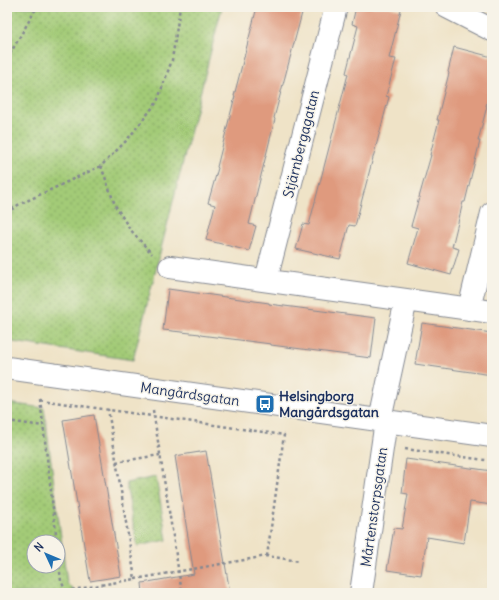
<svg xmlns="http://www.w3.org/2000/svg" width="499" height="600" viewBox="0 0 499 600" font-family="Delius,sans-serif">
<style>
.park{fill:url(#park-dots);stroke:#5f7d6a;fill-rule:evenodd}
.building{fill:#df9a7e}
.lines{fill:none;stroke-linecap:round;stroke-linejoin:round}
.minor-casing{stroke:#858992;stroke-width:24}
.path{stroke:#858992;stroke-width:2.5;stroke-dasharray:3 3;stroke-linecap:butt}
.minor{stroke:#fff;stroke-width:22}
.labels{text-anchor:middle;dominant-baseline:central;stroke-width:3;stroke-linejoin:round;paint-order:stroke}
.street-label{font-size:14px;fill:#1b2f5e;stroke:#f7f3e8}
.poi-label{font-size:14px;font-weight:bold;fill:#1b2f5e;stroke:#f7f3e8;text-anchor:start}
</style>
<defs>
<pattern id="park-dots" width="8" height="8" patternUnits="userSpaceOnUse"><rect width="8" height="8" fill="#a3cb77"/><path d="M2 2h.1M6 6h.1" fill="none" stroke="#84a565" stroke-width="1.8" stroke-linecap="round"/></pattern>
</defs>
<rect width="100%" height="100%" fill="#f7f3e8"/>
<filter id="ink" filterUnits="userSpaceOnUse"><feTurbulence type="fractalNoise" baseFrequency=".025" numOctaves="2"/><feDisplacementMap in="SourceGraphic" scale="8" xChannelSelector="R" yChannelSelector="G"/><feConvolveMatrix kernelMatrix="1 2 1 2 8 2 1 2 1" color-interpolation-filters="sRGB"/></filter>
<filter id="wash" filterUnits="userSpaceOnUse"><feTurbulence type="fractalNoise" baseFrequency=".012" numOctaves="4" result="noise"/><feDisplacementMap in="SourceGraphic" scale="16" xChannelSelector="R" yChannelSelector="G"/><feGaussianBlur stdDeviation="0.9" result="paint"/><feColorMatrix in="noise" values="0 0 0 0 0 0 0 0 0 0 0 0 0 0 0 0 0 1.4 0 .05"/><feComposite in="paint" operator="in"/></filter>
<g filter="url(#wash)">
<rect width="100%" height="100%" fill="#efe3c7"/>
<!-- park -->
<path class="park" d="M7,7H222L133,360L7,341Z
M7,403L44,408L67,583L77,593H7ZM34,542H58V566H34Z
M156,477L167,540L137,546L126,483Z"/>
<g id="blocks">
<!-- building -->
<path class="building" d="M257,7H279L302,13L274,118L275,119L249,224L256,226L249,251L206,240L215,205L208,203L218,168L217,167L235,96H234Z
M356,7H389L401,10L389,58L396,59L386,96L389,97L355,226L349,225L340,259L296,249L303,224L309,225L348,74L346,73L358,26L352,24Z
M454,47L492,57V82L486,106H487L478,141H480L471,177L465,202H463L452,247L459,249L451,275L408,263L418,228L411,226L431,155H430L439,120H437L449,73L448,72Z
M168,289L269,303V304L376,318L371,358L271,345V344L200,335V334L163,330Z
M422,323L492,333V375L415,364Z
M94,415L121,576L90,581L63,420Z
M206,451L230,593H143L142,583L194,574L175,456Z
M406,459L492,471V505L470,502L464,543L427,537L421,575L387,570L394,528L402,529L408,494L402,493Z"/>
</g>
</g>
<g filter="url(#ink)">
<use href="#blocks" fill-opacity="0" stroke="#858992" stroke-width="1"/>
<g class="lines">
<defs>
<path id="minor" d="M447,7L492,30
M170,267L492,312
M266,280L336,7
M469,309L492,213
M7,368L492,436
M380,420L406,300
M361,593L386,421"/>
</defs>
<!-- minor casing -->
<use href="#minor" class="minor-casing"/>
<!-- path -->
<path class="path" d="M7,59L37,7
M101,166L115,205L129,228L152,254
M7,213L18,205L101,166L127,140L157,102L172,60L180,7
M40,399L57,542
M40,400L284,435L267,556
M153,410L182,593
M7,421L43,426
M405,449L492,461
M116,462L160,455
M58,554L61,581L67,593
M135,579L267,556L299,561
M66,591L135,579L108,409"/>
<!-- minor -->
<use href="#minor" class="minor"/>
</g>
</g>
<!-- icons -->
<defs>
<symbol id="bus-square" viewBox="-11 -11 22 22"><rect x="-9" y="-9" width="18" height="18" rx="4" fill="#1f6fb2" stroke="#f7f3e8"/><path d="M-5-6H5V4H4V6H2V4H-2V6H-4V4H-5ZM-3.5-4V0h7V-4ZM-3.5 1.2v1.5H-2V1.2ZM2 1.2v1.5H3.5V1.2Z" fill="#fff"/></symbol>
</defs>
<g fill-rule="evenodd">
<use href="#bus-square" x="254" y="393" width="22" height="22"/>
</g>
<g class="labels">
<!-- street labels -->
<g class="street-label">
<text transform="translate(301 144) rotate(-76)">Stjärnbergagatan</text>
<text transform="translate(190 394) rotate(8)">Mangårdsgatan</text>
<text transform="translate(374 507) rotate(-82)">Mårtenstorpsgatan</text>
</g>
<!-- poi labels -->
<g class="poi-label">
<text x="279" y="396">Helsingborg<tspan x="279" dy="16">Mangårdsgatan</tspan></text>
</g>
</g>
<!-- margin -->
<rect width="499" height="600" fill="none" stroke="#f7f3e8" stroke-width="24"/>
<!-- north arrow -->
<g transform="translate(46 554) rotate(314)"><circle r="19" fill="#f7f3e8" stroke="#9fa5b1"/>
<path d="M0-3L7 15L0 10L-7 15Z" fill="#1f6fb2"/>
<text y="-6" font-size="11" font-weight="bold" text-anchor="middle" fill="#1b2f5e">N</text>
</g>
</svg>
